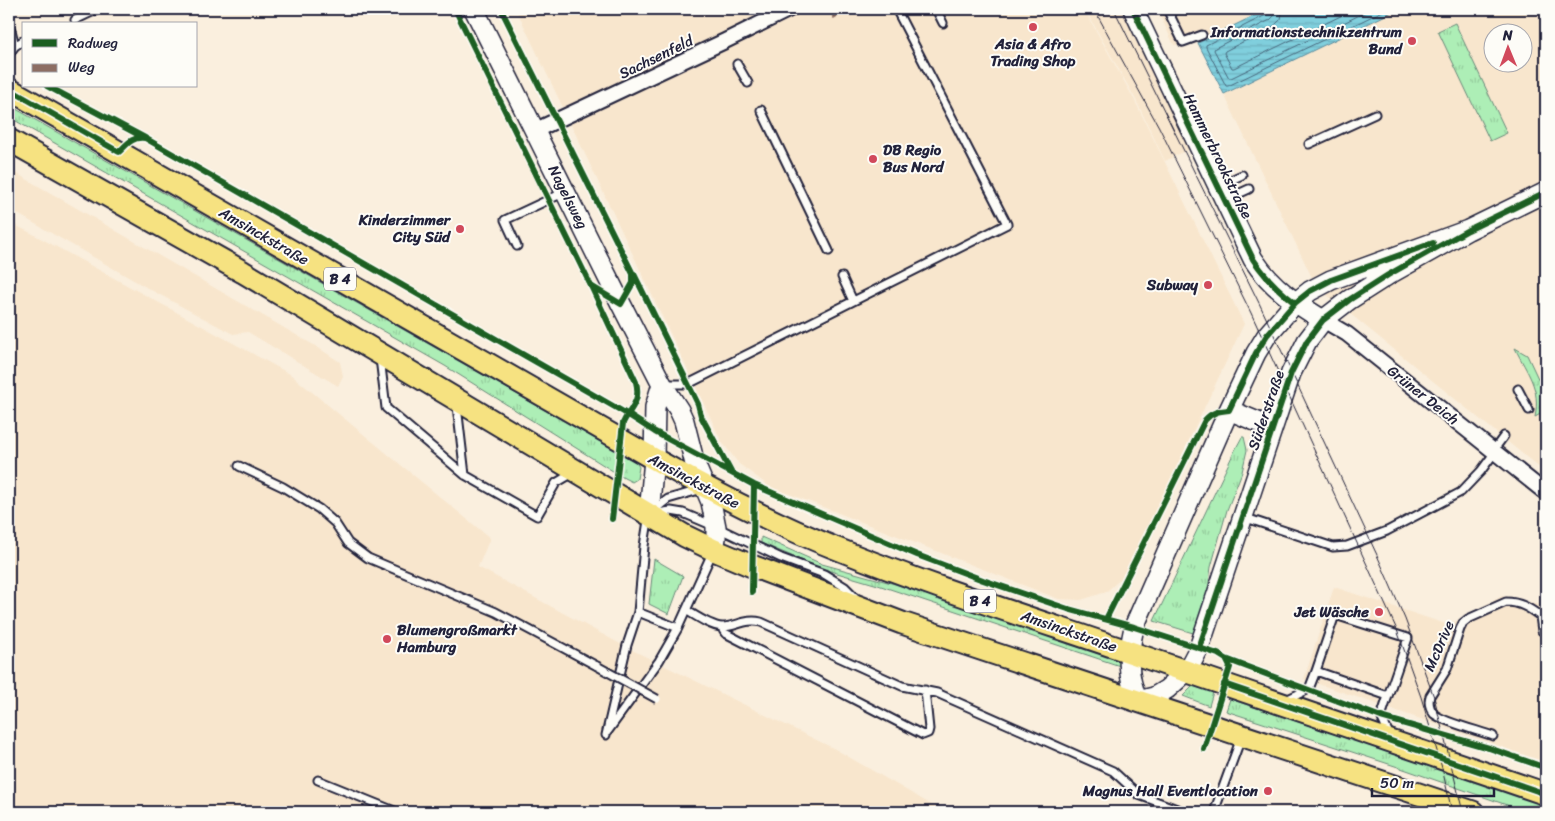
<svg xmlns="http://www.w3.org/2000/svg" width="1555" height="821" viewBox="0 0 1555 821" font-family="Sriracha,sans-serif">
<style>
.built{fill:#f8e6cd;fill-rule:evenodd}
.grass{fill:url(#grass-tufts);stroke:#688878}
.water{fill:url(#water-rules);stroke:#5a8a9c}
.lines{fill:none;stroke-linecap:round;stroke-linejoin:round}
.shore{stroke:#48677c;stroke-width:1}
.lane-casing{stroke:#22223b;stroke-width:11}
.street-casing{stroke:#22223b;stroke-width:18}
.secondary-casing{stroke:#22223b;stroke-width:22}
.primary-casing{stroke:#22223b;stroke-width:25}
.lane{stroke:#fdfcf7;stroke-width:7}
.street{stroke:#fdfcf7;stroke-width:14}
.secondary{stroke:#fdfcf7;stroke-width:19}
.primary{stroke:#f6e281;stroke-width:21}
.tram{stroke:#22223b;stroke-width:1}
.lane-bridge-casing{stroke:#22223b;stroke-width:11;stroke-linecap:butt}
.lane-bridge{stroke:#fdfcf7;stroke-width:7}
.quiet{stroke:#8d6e63;stroke-width:5;stroke-dasharray:10 5;stroke-linecap:butt}
.cycleway-casing{stroke:#fdfcf7;stroke-width:9}
.cycleway{stroke:#1b5e20;stroke-width:6}
.poi-dot{fill:#d1495b;stroke:#fdfcf7;stroke-width:2}
.labels{text-anchor:middle;dominant-baseline:central;stroke-width:4;stroke-linejoin:round;paint-order:stroke}
.shield{fill:#fdfcf7;stroke:#646373;stroke-width:1}
.shield-label{font-size:14px;font-weight:bold;fill:#22223b}
.poi-label{font-size:15px;font-weight:bold;fill:#22223b;stroke:#fdfcf7;text-anchor:end}
.street-label{font-size:15px;fill:#22223b;stroke:#fdfcf7}
</style>
<defs>
<pattern id="grass-tufts" width="24" height="20" patternUnits="userSpaceOnUse" patternTransform="scale(1.25)"><rect width="24" height="20" fill="#adeeb6"/><path d="M3 7l-1-3M5 7V3M7 7l1-3M15 17l-1-3M17 17v-4M19 17l1-3" fill="none" stroke="#95cc9d"/></pattern>
<pattern id="water-rules" width="6" height="5" patternUnits="userSpaceOnUse" patternTransform="scale(1.25)"><rect width="6" height="5" fill="#80cfdd"/><path d="M0 2.5h6" fill="none" stroke="#6eb1bf"/></pattern>
</defs>
<rect width="100%" height="100%" fill="#faefde"/>
<filter id="ink" filterUnits="userSpaceOnUse"><feTurbulence type="fractalNoise" baseFrequency=".02" numOctaves="2"/><feDisplacementMap in="SourceGraphic" scale="10" xChannelSelector="R" yChannelSelector="G"/><feConvolveMatrix kernelMatrix="1 2 1 2 8 2 1 2 1" color-interpolation-filters="sRGB"/></filter>
<g filter="url(#ink)">
<!-- built -->
<path class="built" d="M516,9H1084L1135,101L1244,324L1125,575L1106,592L1081,600L1059,599L769,486L739,464L722,442Z
M1085,9H1122L1189,149L1165,161L1136,100Z
M1157,9H1268L1198,43L1174,45Z
M1398,9H1546V473L1316,286L1224,94ZM1492,32H1522V62H1492Z
M9,169L317,347L340,362L343,376L338,386L248,332L233,334L151,290L9,209Z
M9,222L31,233L290,374L490,538L478,567L626,647L835,749L944,812H9Z
M1334,587L1449,625L1502,596L1546,606V762L1304,679Z"/>
<!-- grass -->
<path class="grass" d="M1455,23L1507,133L1490,141L1438,31Z
M9,105L636,462L639,467L637,479L632,482L624,478L445,366L9,117Z
M1515,348L1527,355L1542,387L1546,389V411L1535,417C1541,388 1527,373 1515,348Z
M1242,437H1244L1247,450L1242,472L1227,510L1211,567L1207,597L1199,621L1193,633L1154,621L1235,450Z
M761,537L822,564L895,584L1120,661V666L878,585L820,568L761,543Z
M654,559L683,576L669,614L649,604Z
M1193,686L1213,692L1209,706L1183,696Z
M1230,699L1546,805V812H1527L1395,766L1226,711Z"/>
<!-- water -->
<path class="water" d="M1268,9H1398L1224,94L1198,43Z"/>
<g class="lines">
<!-- shore -->
<path class="shore" d="M1269,9L1268,13L1266,15L1206,45V47L1226,86H1228L1387,9
M1275,9L1274,16L1270,20L1215,48L1214,50L1229,78H1231L1372,9
M1283,9L1281,19L1274,26L1225,51L1224,53L1232,68H1234L1355,9"/>
<defs>
<path id="lane" d="M936,9L943,23
M1167,9L1183,42L1202,35
M75,20L98,9
M15,46L24,40
M9,54L15,46L11,30
M737,64L748,83
M761,110L829,251
M1309,144L1375,114
M1220,185L1242,175
M1225,200L1249,189
M517,246L505,220L565,192
M842,277L853,301
M380,358L386,408L465,475L537,516L556,483L573,473
M665,384H688L1007,224L896,9
M1518,389L1529,410
M457,406L465,475
M1493,451L1504,436
M239,466L283,487L319,509L335,523L348,543L368,558L496,612L597,666
M657,513L671,511L683,513L716,527L781,558L824,574L845,587L857,599
M1243,517L1333,547L1347,546L1387,531L1461,492L1481,471L1495,452
M686,610C696,616 710,626 722,627C736,627 746,618 761,622L902,686L937,693L1113,771L1139,795L1185,812
M638,612L678,628
M723,627V630L725,633L923,735L928,733L929,729L925,690
M1316,671L1335,615L1408,638L1388,696
M1286,700L1309,689L1316,671L1388,696L1381,717L1390,736
M608,731L659,661L678,628L712,553
M606,735L627,645L638,612L644,546L649,514L668,499L699,490
M1493,736C1480,731 1443,722 1434,714C1430,709 1428,702 1430,696L1447,669L1460,629L1463,623L1468,619L1506,602C1520,602 1529,608 1540,616L1542,631
M318,780L397,812
M1214,812L1241,738"/>
<path id="street" d="M534,131L725,41L790,9
M1323,320L1347,334L1546,493"/>
<path id="secondary" d="M474,9L621,304L662,384L679,410L684,421L695,464L711,502L716,527V538L714,550
M1133,9L1253,259C1271,287 1295,303 1323,320
M1468,230L1331,280L1310,291L1295,303L1267,335L1256,353L1229,410L1134,627C1128,655 1126,674 1138,701L1154,697L1167,689L1187,671L1199,648L1291,373L1307,341L1323,320L1349,300L1388,275L1468,230L1546,192
M1229,410L1272,428
M649,514L654,459L655,407L662,384"/>
<path id="primary" d="M9,89L654,459C713,492 772,523 835,548C927,585 1021,615 1115,647C1259,696 1403,744 1546,794
M9,140L243,272L685,536L714,550L752,566L902,623L1473,812"/>
</defs>
<!-- lane casing -->
<use href="#lane" class="lane-casing"/>
<!-- street casing -->
<use href="#street" class="street-casing"/>
<!-- secondary casing -->
<use href="#secondary" class="secondary-casing"/>
<!-- primary casing -->
<use href="#primary" class="primary-casing"/>
<!-- lane -->
<use href="#lane" class="lane"/>
<!-- street -->
<use href="#street" class="street"/>
<!-- secondary -->
<use href="#secondary" class="secondary"/>
<!-- primary -->
<use href="#primary" class="primary"/>
<!-- tram -->
<path class="tram" d="M1094,9L1159,127L1251,313L1397,630L1421,697L1442,768L1452,812
M1114,9L1260,305L1377,555L1405,619L1434,697L1463,812"/>
<defs>
<path id="lane-bridge" d="M597,666L657,699"/>
</defs>
<!-- lane-bridge casing -->
<use href="#lane-bridge" class="lane-bridge-casing"/>
<!-- lane-bridge -->
<use href="#lane-bridge" class="lane-bridge"/>
<!-- quiet -->
<path class="quiet" d="M831,9L836,18"/>
<defs>
<path id="cycleway" d="M455,9L591,286L621,304L633,283V274L501,9
M1133,9L1253,259C1265,277 1278,290 1295,303
M47,86L145,138
M9,89L119,152C127,144 133,136 145,138L627,414L655,432L754,485L917,555L983,580L1068,609L1134,627L1218,654L1226,659L1230,667L1204,749
M634,274L698,404L701,416L731,472
M591,286L636,382C641,401 631,407 623,423L612,519
M752,592L754,485
M1106,619L1205,420C1212,412 1219,411 1229,410L1256,353L1267,335L1295,303L1310,291L1331,280L1433,243
M1199,648L1291,373L1307,341L1323,320L1349,300L1388,275L1468,230L1546,192
M1226,659L1381,717L1489,748L1546,768
M1224,684L1546,794"/>
</defs>
<!-- cycleway casing -->
<use href="#cycleway" class="cycleway-casing"/>
<!-- cycleway -->
<use href="#cycleway" class="cycleway"/>
</g>
</g>
<!-- markers -->
<g class="poi-dot">
<circle cx="1033" cy="27" r="5"/>
<circle cx="1412" cy="41" r="5"/>
<circle cx="873" cy="159" r="5"/>
<circle cx="460" cy="229" r="5"/>
<circle cx="1208" cy="285" r="5"/>
<circle cx="1379" cy="612" r="5"/>
<circle cx="387" cy="639" r="5"/>
<circle cx="1268" cy="791" r="5"/>
</g>
<g class="labels">
<!-- shield labels -->
<g class="shield">
<rect x="324" y="267.5" width="32" height="23" rx="4"/>
<rect x="964" y="589.5" width="32" height="23" rx="4"/>
</g>
<g class="shield-label">
<text x="340" y="279">B 4</text>
<text x="980" y="601">B 4</text>
</g>
<!-- poi labels -->
<g class="poi-label">
<text x="1402" y="32">Informationstechnikzentrum<tspan x="1402" dy="17">Bund</tspan></text>
<text x="1033" y="44" text-anchor="middle">Asia &amp; Afro<tspan x="1033" dy="17">Trading Shop</tspan></text>
<text x="883" y="150" text-anchor="start">DB Regio<tspan x="883" dy="17">Bus Nord</tspan></text>
<text x="450" y="220">Kinderzimmer<tspan x="450" dy="17">City Süd</tspan></text>
<text x="1198" y="285">Subway</text>
<text x="1369" y="612">Jet Wäsche</text>
<text x="397" y="630" text-anchor="start">Blumengroßmarkt<tspan x="397" dy="17">Hamburg</tspan></text>
<text x="1258" y="791">Magnus Hall Eventlocation</text>
</g>
<!-- street labels -->
<g class="street-label">
<text transform="translate(656 57) rotate(-26)">Sachsenfeld</text>
<text transform="translate(1218 156) rotate(64)">Hammerbrookstraße</text>
<text transform="translate(568 197) rotate(63)">Nagelsweg</text>
<text transform="translate(264 236) rotate(30)">Amsinckstraße</text>
<text transform="translate(1423 395) rotate(38)">Grüner Deich</text>
<text transform="translate(1266 410) rotate(-71)">Süderstraße</text>
<text transform="translate(694 481) rotate(28)">Amsinckstraße</text>
<text transform="translate(1069 631) rotate(19)">Amsinckstraße</text>
<text transform="translate(1439 646) rotate(-66)">McDrive</text>
</g>
</g>
<!-- margin -->
<rect width="1555" height="821" fill="none" stroke="#fdfcf7" stroke-width="30"/>
<rect x="15" y="15" width="1525" height="791" fill="none" stroke="#22223b" stroke-width="2" filter="url(#ink)"/>
<!-- legend -->
<rect x="22" y="22" width="175" height="65" fill="#fdfcf7" stroke="#a5a5ac"/>
<rect x="32" y="39" width="25" height="8" fill="#1b5e20" stroke="#a5a5ac"/>
<text x="68" y="48" font-size="15" fill="#22223b">Radweg</text>
<rect x="32" y="64" width="25" height="8" fill="#8d6e63" stroke="#a5a5ac"/>
<text x="68" y="72" font-size="15" fill="#22223b">Weg</text>
<!-- north arrow -->
<g transform="translate(1508 48) rotate(359)"><circle r="24" fill="#fdfcf7" stroke="#a5a5ac"/>
<path d="M0-4L9 19L0 12L-9 19Z" fill="#d1495b"/>
<text y="-8" font-size="14" font-weight="bold" text-anchor="middle" fill="#22223b">N</text>
</g>
<!-- scale -->
<path d="M1372 788v8h122v-8" fill="none" stroke="#22223b" stroke-width="2.5"/>
<text x="1380" y="788" font-size="15" fill="#22223b" stroke="#fdfcf7" stroke-width="4" paint-order="stroke">50 m</text>
</svg>
